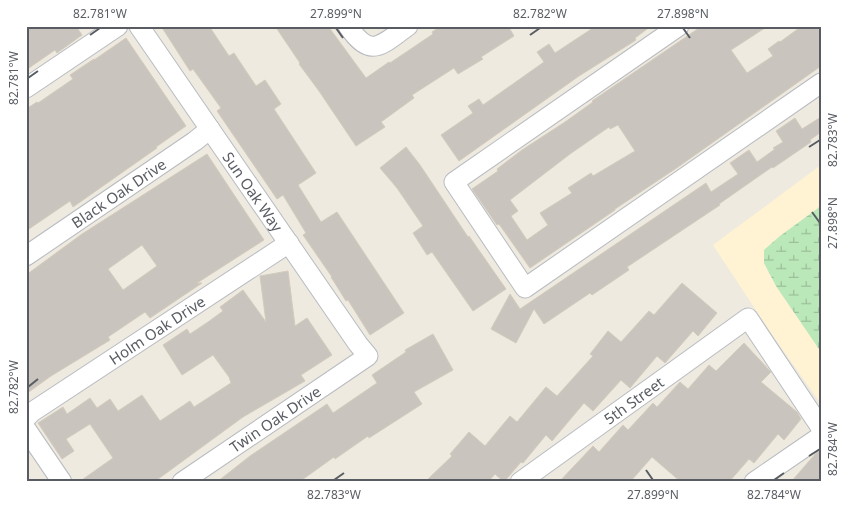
<svg xmlns="http://www.w3.org/2000/svg" width="847" height="508" viewBox="0 0 847 508" font-family="'Noto Sans',sans-serif">
<style>
.commercial{fill:#fff3d3}
.wetland{fill:url(#wetland-marsh)}
.building{fill:#c9c4bd;stroke:#d3cbbd;fill-rule:evenodd}
.lines{fill:none;stroke-linecap:round;stroke-linejoin:round}
.minor-casing{stroke:#b8bbc1;stroke-width:21}
.minor{stroke:#fff;stroke-width:19}
.ticks{fill:none;stroke:#595d63;stroke-width:2}
.labels{text-anchor:middle;dominant-baseline:central;stroke-width:4;stroke-linejoin:round;paint-order:stroke}
.street-label{font-size:15px;fill:#595d63;stroke:#fff}
.neatline{fill:none;stroke:#595d63;stroke-width:2}
.ticks-label{font-size:12px;text-anchor:middle;fill:#595d63}
</style>
<defs>
<pattern id="wetland-marsh" width="20" height="14" patternUnits="userSpaceOnUse" patternTransform="scale(1.25)"><rect width="20" height="14" fill="#bbe8b9"/><path d="M1 5h8M5 5V1M11 12h8M15 12V8" fill="none" stroke="#9bbf9a"/></pattern>
</defs>
<rect width="100%" height="100%" fill="#eeeadf"/>
<!-- commercial -->
<path class="commercial" d="M821,165V206L780,236L764,250V263L776,286L821,352V404L773,336L713,245Z"/>
<!-- wetland -->
<path class="wetland" d="M821,206V352L776,286L764,263V250L780,236Z"/>
<!-- building -->
<path class="building" d="M26,26H76L82,35L57,53L55,50L26,70Z
M161,26H209L229,56L234,53L256,86L265,80L281,104L274,109L316,173L298,185L321,222L337,212L404,313L370,335L348,300L346,301L331,277H332L303,235L306,233L283,195L277,199L217,111L221,108L193,69L190,71Z
M275,26H328L366,78L389,62L390,63L433,34L432,32L441,26H508L514,36L481,57L483,59L458,74L454,68L412,95L414,98L381,122L385,127L356,146L319,91L299,64L300,63Z
M596,26H651L635,38L636,40L579,76L459,161L441,135L473,113L468,106L479,99L483,105L544,62L537,52L549,44L555,53Z
M702,26H768L731,50L747,73L773,56L768,49L779,41L780,42L802,26H816L821,33V66L678,167L615,209V210L530,268L499,224L497,225L472,189L498,171L497,169L522,150L565,122L593,102L592,101ZM618,125L635,151L593,176L591,173L568,188L572,193L540,213L548,225L527,240L511,216L518,211L510,200L570,154L609,127L610,129Z
M126,38L186,126L156,147L157,148L73,207L70,201L26,231V109L37,102L38,103L73,79L70,75L94,59V60Z
M821,117V132L810,140L811,142L773,168L772,167L719,204L720,205L627,267L629,270L592,295L590,293L544,324L534,309L516,343L491,329L510,294L520,309L706,183L711,192L738,174L730,163L749,150L757,162L775,149L773,148L783,142L776,131L795,118L802,129Z
M406,147L420,165L468,237L469,236L506,289L473,311L432,252L427,255L413,233L423,226L397,188L380,168Z
M207,154L264,240L197,283H202L150,318L145,312L108,337L110,340L51,376L26,394V275L82,234ZM142,245L157,266L123,290L108,269Z
M288,271L295,326L307,318L332,355L301,375L305,381L243,417L154,482H79L113,458L90,424L66,439L74,451L62,459L38,423L63,407L67,414L90,398L97,408L110,399L118,411L142,395L160,421L190,401L194,407L231,383L229,377L213,355L182,375L163,345L187,329L190,334L208,322L223,311L220,307L243,290L266,322L260,276Z
M682,283L717,313L698,336L693,331L665,363L657,356L630,388L621,380L593,411L584,403L552,441L546,435L523,463L521,462L504,482L495,474L488,482H425L452,456L450,454L469,432L485,446L510,416L517,422L546,387L557,396L593,356L590,354L608,331L621,342L649,311L654,315Z
M433,334L453,370L414,392L422,404L369,438L368,436L335,459L334,457L299,482H217L250,456L327,404L333,413L377,383L372,375L406,352L405,350Z
M744,343L771,372L761,382L797,412L801,419L784,440L778,434L754,463L749,459L729,482H681L652,457L630,482H559L593,446L599,452L623,425L628,430L653,403L657,407L680,382L688,389L709,365L716,371Z
M821,450V482H791L817,452Z"/>
<g class="lines">
<defs>
<g id="minor">
<path id="s1" d="M139,26L358,344L368,356L182,482"/>
<path d="M348,26C371,60 381,45 408,26"/>
<path d="M679,26L454,182L525,288L821,83"/>
<path d="M26,88L118,26"/>
<path id="s2" d="M26,256L195,141L210,129"/>
<path id="s3" d="M26,418L32,412L289,243"/>
<path d="M26,429L62,482"/>
<path id="s4" d="M520,482L748,318L821,428"/>
<path d="M754,482L821,436"/>
</g>
</defs>
<!-- minor casing -->
<use href="#minor" class="minor-casing"/>
<!-- minor -->
<use href="#minor" class="minor"/>
</g>
<!-- ticks -->
<path class="ticks" d="M336,28L343,38M683,28L690,38M90,35L100,28M530,35L540,28M28,78L38,71M809,147L820,140M812,212L820,223M28,387L38,379M809,456L820,449M646,470L653,480M334,480L344,473M774,480L784,473"/>
<g class="labels">
<!-- street labels -->
<g class="street-label">
<text stroke="none"><textPath href="#s1" startOffset="201">Sun Oak Way</textPath></text>
<text stroke="none"><textPath href="#s2" startOffset="112">Black Oak Drive</textPath></text>
<text stroke="none"><textPath href="#s3" startOffset="158">Holm Oak Drive</textPath></text>
<text stroke="none"><textPath href="#s4" startOffset="140">5th Street</textPath></text>
<text transform="translate(275 419) rotate(-34)">Twin Oak Drive</text>
</g>
</g>
<!-- border -->
<rect width="847" height="508" fill="none" stroke="#ffffff" stroke-width="55"/>
<rect x="28" y="28" width="792" height="452" class="neatline"/>
<g class="ticks-label">
<text x="100" y="18">82.781°W</text>
<text x="336" y="18">27.899°N</text>
<text x="540" y="18">82.782°W</text>
<text x="683" y="18">27.898°N</text>
<text transform="translate(14 78) rotate(-90)" y="4">82.781°W</text>
<text transform="translate(833 140) rotate(-90)" y="4">82.783°W</text>
<text transform="translate(833 223) rotate(-90)" y="4">27.898°N</text>
<text transform="translate(14 387) rotate(-90)" y="4">82.782°W</text>
<text transform="translate(833 449) rotate(-90)" y="4">82.784°W</text>
<text x="334" y="499">82.783°W</text>
<text x="653" y="499">27.899°N</text>
<text x="774" y="499">82.784°W</text>
</g>
</svg>
